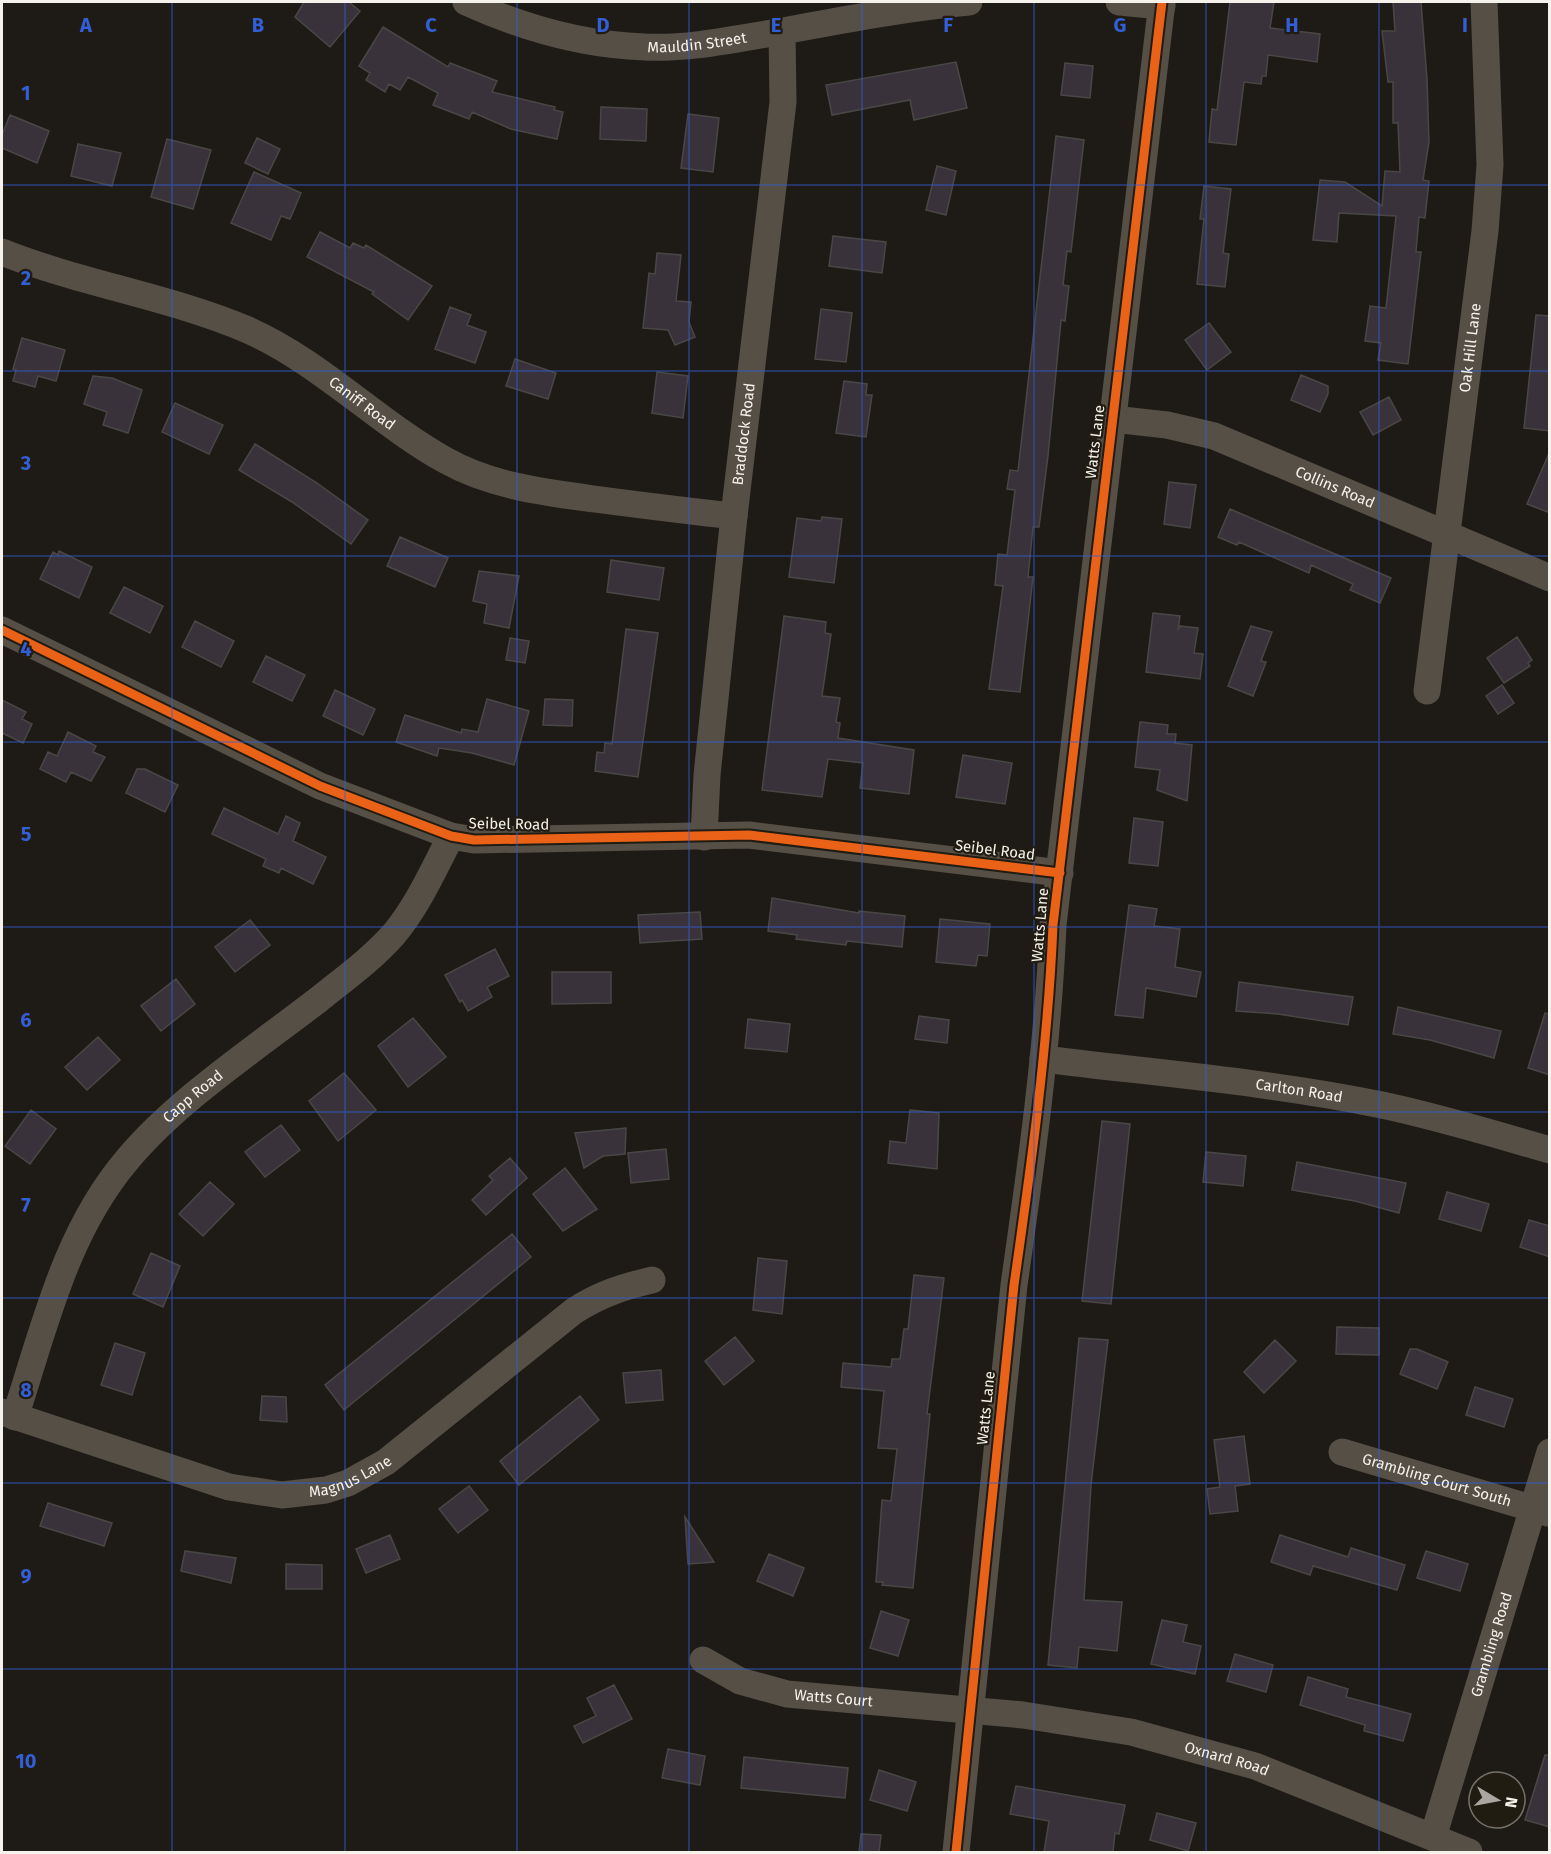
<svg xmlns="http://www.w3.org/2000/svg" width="1551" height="1854" viewBox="0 0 1551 1854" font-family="'Fira Sans',sans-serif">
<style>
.building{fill:#39323b;stroke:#494746;stroke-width:1.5}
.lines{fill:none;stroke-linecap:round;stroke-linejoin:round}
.street{stroke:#564f46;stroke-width:27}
.cycleway-casing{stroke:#211c12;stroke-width:13}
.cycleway{stroke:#ea6118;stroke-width:9}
.grid{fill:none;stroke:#335eda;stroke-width:1.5;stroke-opacity:0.55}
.labels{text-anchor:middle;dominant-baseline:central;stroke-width:4.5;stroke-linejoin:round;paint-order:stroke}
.street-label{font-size:15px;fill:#f5f2eb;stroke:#211c12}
.grid-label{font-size:20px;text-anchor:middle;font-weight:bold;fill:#335eda;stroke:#211c12;stroke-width:4.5;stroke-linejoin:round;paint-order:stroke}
</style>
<rect width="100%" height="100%" fill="#1e1b16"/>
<!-- building -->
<path class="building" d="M304,2H349L360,11L330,47L295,17Z
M1230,2H1274L1270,28L1320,34L1317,62L1268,55L1266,76H1262L1261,84L1244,82L1236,145L1209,142L1212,109L1217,110Z
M1393,2H1421L1427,79L1429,142L1423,180L1429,181L1425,218L1419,217L1416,252H1421L1408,364L1378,360L1381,343L1365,341L1370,306L1386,308L1396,216L1339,213L1337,242L1313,240L1320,180L1345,182L1382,206L1385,171L1400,172L1398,123H1393V82H1388L1382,31H1395Z
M383,27L448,67L450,63L497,81L492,92L555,107L554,110L563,112L557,139L511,129L472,112L469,119L433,105L438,93L408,77L400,90L389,84L385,92L366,80L370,73L359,66Z
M956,62L967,108L914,120L910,100L832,115L826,85Z
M1065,63L1093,66L1090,98L1061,95Z
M601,107L647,109L646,141L600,139Z
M688,114L719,118L713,172L681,168Z
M10,115L49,131L37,163L2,148V135Z
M1056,136L1084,140L1071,252L1067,251L1063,285L1069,286L1065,321L1061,320L1048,456L1039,527H1033L1028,577H1033L1020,692L989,689L1003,586L995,585L998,554L1007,555L1015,490L1007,489L1010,470L1018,471Z
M257,138L280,149L268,174L245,163Z
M167,139L211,150L193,209L151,197Z
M78,144L121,153L112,186L71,176Z
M937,166L956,171L946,215L926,210Z
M254,172L301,193L290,219L281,216L271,240L231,223Z
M1204,186L1231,189L1223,253L1229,254L1225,287L1197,284L1204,219H1200Z
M320,232L350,248L353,243L364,248L366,245L432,286L408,320L372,294L374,292L307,257Z
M833,236L886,242L882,273L829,266Z
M657,253L681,255L676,301L691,302L689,322L695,337L675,345L668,330L643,328L649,273L655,274Z
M450,307L471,315L467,325L486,332L475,363L435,349Z
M821,309L852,313L846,362L815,359Z
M1536,315L1550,316V431L1524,428Z
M1209,323L1231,352L1207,370L1185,340Z
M22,338L65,350L56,381L38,376L35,387L13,381L16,370L13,369Z
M515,359L556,373L548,399L506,386Z
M657,372L688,376L683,418L652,413Z
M1301,375L1328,386V394L1320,412L1291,400Z
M93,376L112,378L142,390L128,433L103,425L107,412L84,404Z
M844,381L867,384L866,395H872L866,437L836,433Z
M1389,397L1401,420L1373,435L1360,412Z
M175,403L223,425L209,454L162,432Z
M255,444L317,483L368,520L351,544L292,502L239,470Z
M1550,451V513L1527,504Z
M1169,482L1196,485L1190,528L1164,524Z
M1230,509L1391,578L1380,603L1350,590L1353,584L1311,565L1309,573L1239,542L1237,545L1218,537Z
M822,517L842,519L834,583L789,577L797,518L821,521Z
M400,537L448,558L435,587L387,566Z
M59,551L92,567L79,598L40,579L53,552L58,555Z
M611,560L664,568L659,600L607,592Z
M479,571L519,576L509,628L484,623L487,604L473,601Z
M124,587L163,606L150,633L110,613Z
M1153,613L1180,616L1178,630L1180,626L1198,628L1194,653L1203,654L1200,679L1146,672Z
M784,616L826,622L825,633L831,634L822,696L840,698L836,722L840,723L838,738L914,750L909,794L860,788L863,763L828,759L822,797L762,790Z
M195,621L234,641L221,667L182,647Z
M1251,626L1272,632L1261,661L1266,662L1253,696L1228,686Z
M626,629L658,633L638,777L595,771L597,752L604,753L605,743L612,744Z
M1517,637L1532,660L1528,663L1530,666L1504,683L1487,658Z
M510,638L529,641L525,663L506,660Z
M266,656L305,675L292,701L253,682Z
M1502,685L1514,703L1498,714L1486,696Z
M335,690L375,709L363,735L323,716Z
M487,699L529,711L514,765L472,753L439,748L437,756L396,742L405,715L461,733L462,729L478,732Z
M545,699L573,700L572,726L543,725Z
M2,700L26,712L22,719L32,724L23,743L2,733Z
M1140,722L1168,725L1167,734H1176L1175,743L1192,745L1187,801L1157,790L1160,770L1135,767Z
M68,732L96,746L93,752L105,757L91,781L71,772L66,782L40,769L48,752L57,756Z
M963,755L1012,763L1005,804L956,797Z
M137,769H145L178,785L165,812L126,793Z
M224,808L278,834L286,816L300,823L293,841L326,857L313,884L281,868L279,873L263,866L266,859L212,834Z
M1134,818L1163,822L1158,866L1129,863Z
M772,898L859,913V911L905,916L902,947L847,941L846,945L796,939L797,935L768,931Z
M1129,905L1157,909L1154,926L1180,929L1175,967L1201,972L1196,997L1146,988L1143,1018L1115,1015Z
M700,912L702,939L640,943L638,915Z
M940,919L990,924L987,956L978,955L976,966L936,962Z
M250,920L270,945L235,972L215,947Z
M495,949L509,976L487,987L492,997L468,1011L462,1000L460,1002L445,975Z
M552,972H611V1003L552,1004Z
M176,979L195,1004L161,1031L141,1006Z
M1239,982L1353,997L1348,1025L1278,1014L1236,1011Z
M1398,1007L1501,1031L1494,1058L1430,1040L1393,1034Z
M1545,1013L1550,1014V1075L1528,1068Z
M919,1016L949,1020L947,1043L915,1039Z
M413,1018L446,1057L408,1087L378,1046Z
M748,1019L790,1024L787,1052L745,1048Z
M98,1037L120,1060L87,1090L65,1067Z
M344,1073L376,1110L338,1141L309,1101Z
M31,1110L56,1129L30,1164L5,1146Z
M910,1110L939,1113L937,1169L888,1163L890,1141L906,1143Z
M1102,1121L1130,1124L1111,1304L1082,1301Z
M281,1125L300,1150L265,1177L245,1152Z
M626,1128L625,1154L603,1156L584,1168L575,1133Z
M666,1149L669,1179L631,1183L628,1153Z
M1206,1152L1246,1156L1243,1186L1203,1182Z
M510,1158L527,1178L486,1215L472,1200L493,1180L489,1176Z
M1297,1162L1406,1183L1399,1213L1355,1201L1292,1190Z
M565,1168L597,1209L563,1231L533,1194Z
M210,1182L234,1204L203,1236L179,1214Z
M1447,1192L1489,1204L1481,1231L1439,1219Z
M1529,1220L1550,1226V1257L1520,1247Z
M512,1234L531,1257L344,1410L325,1385Z
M151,1253L180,1266L163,1307L133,1294Z
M758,1258L787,1261L782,1314L753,1310Z
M914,1275L944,1278L927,1414H930L913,1588L882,1585L883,1582H876L882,1500L891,1501L897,1449L878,1448L884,1391L841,1387L843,1363L891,1367L892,1359H900L904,1329H908Z
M1337,1327L1379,1328V1355L1336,1354Z
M735,1337L754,1361L724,1385L705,1361Z
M1079,1338L1108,1340L1091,1485L1084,1600L1122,1602L1117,1651L1079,1647L1077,1668L1048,1665Z
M1275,1340L1296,1361L1264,1393L1244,1372Z
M115,1343L145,1353L132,1395L101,1385Z
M1410,1349H1417L1448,1362L1437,1389L1400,1374Z
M661,1370L663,1400L626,1403L623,1373Z
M1475,1387L1513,1399L1504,1427L1466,1415Z
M262,1396L286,1397L287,1422L260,1420Z
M580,1396L599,1420L519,1485L500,1461Z
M1244,1436L1250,1484L1235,1486L1238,1511L1210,1514L1207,1489L1220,1487L1214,1440Z
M469,1486L488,1510L458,1533L439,1509Z
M48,1503L112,1523L104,1546L40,1526Z
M685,1517L714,1562L688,1564Z
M390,1535L400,1559L366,1573L356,1549Z
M1280,1535L1348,1557L1351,1548L1405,1565L1397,1590L1313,1566L1310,1575L1271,1562Z
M185,1551L236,1558L231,1583L181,1571Z
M1426,1551L1468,1564L1460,1591L1417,1578Z
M769,1554L804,1568L793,1596L757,1581Z
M286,1564L322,1565V1589H286Z
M881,1611L909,1620L898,1656L870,1648Z
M1162,1620L1187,1625L1183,1642L1201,1646L1195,1674L1151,1664Z
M1235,1654L1273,1665L1266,1692L1227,1681Z
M1308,1677L1348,1689L1346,1697L1411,1714L1403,1741L1364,1731L1365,1725L1300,1705Z
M614,1685L632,1719L583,1743L574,1726L596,1716L587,1698Z
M668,1749L705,1756L700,1785L662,1778Z
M1545,1755H1550V1827L1525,1820Z
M744,1757L848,1768L845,1798L741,1788Z
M879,1770L916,1782L907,1811L870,1800Z
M1016,1786L1125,1805L1119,1834L1115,1833L1113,1852H1044L1049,1821L1010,1814Z
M1157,1813L1196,1823L1188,1851L1150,1840Z
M861,1834L881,1835L879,1852H859Z"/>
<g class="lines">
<!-- street -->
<g class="street">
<path id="s1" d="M466,2C523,28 582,45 645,47C687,49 730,40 772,33C837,21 903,8 969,2"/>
<path d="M1119,2L1162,6"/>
<path id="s2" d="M2,252C82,284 168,296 248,330C320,362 377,422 445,460C491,486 543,492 594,499C640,505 687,511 734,516"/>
<path id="s3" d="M1113,419L1167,425L1214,436L1550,578"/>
<path d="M2,630L320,786L451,836L474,840L749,835L1060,873"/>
<path id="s4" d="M1427,691L1485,231L1490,165L1484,2"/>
<path id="s5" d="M704,837L707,775L734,516L783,102L782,31"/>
<path id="s6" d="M1043,1059C1155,1073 1271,1082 1382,1105C1439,1117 1494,1134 1550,1150"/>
<path id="s7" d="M2,1412L229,1487L282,1495L326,1490L348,1483L386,1462L574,1311C600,1294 623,1287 652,1280"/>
<path id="s8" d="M15,1417C44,1329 65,1233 127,1160C177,1100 256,1048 318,1000C344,979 372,959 394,934C418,905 434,869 451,836"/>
<path id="s9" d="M1342,1452L1548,1513"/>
<path id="s10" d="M703,1660L740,1681L787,1694L1023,1715L1131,1732L1255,1766L1469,1852"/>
<path id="s11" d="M1433,1837L1550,1452"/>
<path d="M956,1852L1014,1285C1031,1166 1048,1046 1053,925L1162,2"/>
</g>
<defs>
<path id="cycleway" d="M2,630L320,786L451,836L474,840L749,835L1060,873
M956,1852L1014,1285C1031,1166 1048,1046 1053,925L1162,2"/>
</defs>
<!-- cycleway casing -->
<use href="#cycleway" class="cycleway-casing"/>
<!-- cycleway -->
<use href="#cycleway" class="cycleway"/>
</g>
<!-- grid -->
<path class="grid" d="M172,2V1852M345,2V1852M517,2V1852M689,2V1852M862,2V1852M1034,2V1852M1206,2V1852M1379,2V1852M2,185H1550M2,371H1550M2,556H1550M2,742H1550M2,927H1550M2,1112H1550M2,1298H1550M2,1483H1550M2,1669H1550"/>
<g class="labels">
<!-- street labels -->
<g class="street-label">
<text stroke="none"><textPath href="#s1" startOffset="238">Mauldin Street</textPath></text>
<text stroke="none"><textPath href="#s4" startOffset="346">Oak Hill Lane</textPath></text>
<text stroke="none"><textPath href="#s2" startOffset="394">Caniff Road</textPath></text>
<text stroke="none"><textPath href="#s5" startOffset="405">Braddock Road</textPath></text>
<text transform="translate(1095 442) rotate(-83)">Watts Lane</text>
<text stroke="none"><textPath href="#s3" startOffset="234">Collins Road</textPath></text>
<text transform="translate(509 824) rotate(1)">Seibel Road</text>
<text transform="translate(995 850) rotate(7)">Seibel Road</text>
<text transform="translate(1040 925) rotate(-85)">Watts Lane</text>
<text stroke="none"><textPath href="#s6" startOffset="258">Carlton Road</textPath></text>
<text stroke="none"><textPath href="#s8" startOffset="374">Capp Road</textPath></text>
<text transform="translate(986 1408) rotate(-84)">Watts Lane</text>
<text stroke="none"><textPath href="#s7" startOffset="364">Magnus Lane</textPath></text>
<text stroke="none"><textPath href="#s9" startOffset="99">Grambling Court South</textPath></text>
<text stroke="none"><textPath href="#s11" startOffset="201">Grambling Road</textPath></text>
<text stroke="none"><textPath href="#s10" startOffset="138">Watts Court</textPath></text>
<text stroke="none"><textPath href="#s10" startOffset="537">Oxnard Road</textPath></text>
</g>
</g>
<g class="grid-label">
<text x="86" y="32">A</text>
<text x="258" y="32">B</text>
<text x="431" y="32">C</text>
<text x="603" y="32">D</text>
<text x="776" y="32">E</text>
<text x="948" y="32">F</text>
<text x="1120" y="32">G</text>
<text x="1292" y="32">H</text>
<text x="1465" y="32">I</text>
<text x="26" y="100">1</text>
<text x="26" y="285">2</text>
<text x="26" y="470">3</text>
<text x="26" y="656">4</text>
<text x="26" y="841">5</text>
<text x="26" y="1027">6</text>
<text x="26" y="1212">7</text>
<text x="26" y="1397">8</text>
<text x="26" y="1583">9</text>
<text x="26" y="1768">10</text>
</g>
<!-- border -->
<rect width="1551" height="1854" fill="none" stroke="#f5f2eb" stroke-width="6"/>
<!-- north arrow -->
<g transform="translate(1497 1800) rotate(100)"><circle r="28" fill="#211c12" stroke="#767269" stroke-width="1.5"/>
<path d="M0-4.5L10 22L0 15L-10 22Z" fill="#aaa7a0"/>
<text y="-9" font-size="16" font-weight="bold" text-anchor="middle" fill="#f5f2eb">N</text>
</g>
</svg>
